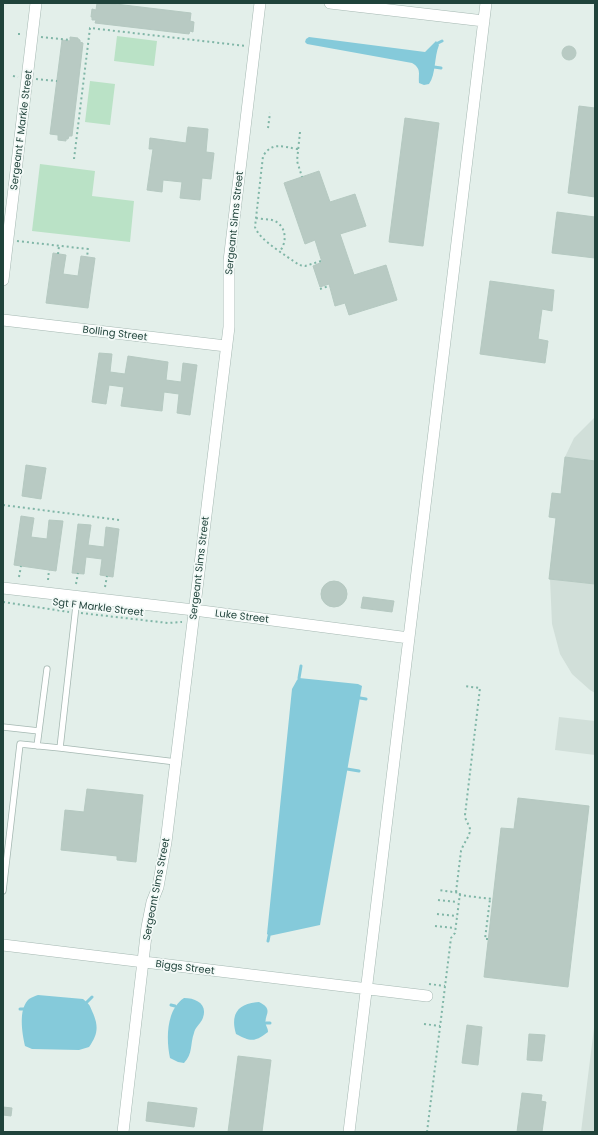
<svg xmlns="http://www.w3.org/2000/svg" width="598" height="1135" viewBox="0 0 598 1135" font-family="Poppins,sans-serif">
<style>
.built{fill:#d1dfd9}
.green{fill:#bae2c6}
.water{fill:#85cada}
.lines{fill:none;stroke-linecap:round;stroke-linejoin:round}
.stream{stroke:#85cada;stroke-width:3}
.building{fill:#b8cac3;stroke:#b5c9c1}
.lane-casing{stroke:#a5b8b2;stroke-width:7}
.street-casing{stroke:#a5b8b2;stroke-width:12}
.path{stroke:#80b6a7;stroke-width:2;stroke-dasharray:2 3;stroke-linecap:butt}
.lane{stroke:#fff;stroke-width:5.5}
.street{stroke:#fff;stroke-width:11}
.labels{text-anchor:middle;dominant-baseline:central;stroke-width:3.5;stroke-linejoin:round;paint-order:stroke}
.street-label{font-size:10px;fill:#20433b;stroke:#f4faf8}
</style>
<rect width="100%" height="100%" fill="#e3efea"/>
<!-- built -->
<path class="built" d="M595,417V461L565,457L574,438Z
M550,579L595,584V693L590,690L572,674L560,654L552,624Z
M559,717L595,721V755L555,750Z
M595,1020V1132H581Z"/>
<!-- green -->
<path class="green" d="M117,36L157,41L154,66L114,61Z
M90,81L115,84L110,125L85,122Z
M40,164L95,171L92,196L134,201L130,242L32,231Z"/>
<!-- water -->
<path class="water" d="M309,37L425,52L436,41L439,45C434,57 436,74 429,84L424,85L419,83C418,73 422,69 412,63L307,44L305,42L306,39Z
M299,678L358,684L362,686L320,925L269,936L267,934L292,689L297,680Z
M38,995L83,999C88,1003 90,1005 92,1011C99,1026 98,1034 89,1047L79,1050L32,1049L25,1046C22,1033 18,1009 29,999C32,997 35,996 38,995Z
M184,998C197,998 209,1005 202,1020C199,1025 195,1028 194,1033C190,1044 193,1054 184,1063L178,1062L170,1058C166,1039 166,1010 184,998Z
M259,1002C275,1010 263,1015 266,1025C267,1028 268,1029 268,1032C255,1042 251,1042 236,1034C230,1014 238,1003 259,1002Z"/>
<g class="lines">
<!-- stream -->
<path class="stream" d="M438,43L442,41
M434,67L441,68
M299,678L301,666
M360,698L366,699
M347,769L359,771
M268,941L269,936
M87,1002L92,997
M171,1005L175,1006
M20,1009H24
M266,1023H270"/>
</g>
<!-- building -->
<path class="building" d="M97,3H107L191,13L190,21L194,22L193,32L190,31L189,34L95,23L96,20H92V17H91L92,9L96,10Z
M70,37L78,38V39L80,40V42L83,43L72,136H69L68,139H66V141L58,140V135L50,134L62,40L70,41Z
M562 53a7 7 0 1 1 14 0a7 7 0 1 1-14 0Z
M579,106L595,108V197L568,193Z
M405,118L439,123L423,246L389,242Z
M188,127L208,129L206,152L214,153L211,179L202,178L200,200L180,198L182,182L163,180L162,192L147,190L153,149H149L150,138L186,143Z
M319,171L330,202L355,194L366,226L340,234L354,275L386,265L397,300L349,315L345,303L335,306L329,284L320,287L313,266L322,262L315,240L305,244L284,183Z
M557,212L595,217V258L552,253Z
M53,253L66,255L63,274L78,276L81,256L95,258L88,308L46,303Z
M490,281L554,290L552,311L542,309L538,339L548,341L545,363L480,354Z
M99,353L112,354L110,372L125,374L128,356L168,362L166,380L181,382L183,363L197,365L190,415L177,413L179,394L164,392L162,411L121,406L124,387L109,385L106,404L92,402Z
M565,457L595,461V584L549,579L556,518L549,517L552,493L561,494Z
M26,465L46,468L41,499L22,496Z
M21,516L34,518L31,537L47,539L49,520L63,521L56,571L14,565Z
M78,524L91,525L88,545L104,547L106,527L119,529L113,577L100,575L102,559L86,557L84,574L72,573Z
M321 594a13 13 0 1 1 26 0a13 13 0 1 1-26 0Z
M363,597L394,601L392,612L361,608Z
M87,789L143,795L136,862L117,860V856L61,850L65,810L84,812Z
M518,798L589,806L568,987L484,977L501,828L514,829Z
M467,1025L482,1027L478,1065L462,1063Z
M529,1034L545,1035L542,1061L527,1060Z
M238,1056L271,1060L262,1132H228Z
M522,1093L542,1095L541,1101L546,1102L542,1132H517Z
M148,1102L197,1108L194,1127L146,1121Z
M3,1107L12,1108L11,1116L3,1115Z"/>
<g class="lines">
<defs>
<path id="lane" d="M3,727L39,731
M37,746L47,669
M60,748L176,762
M3,891L20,744L60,748L77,597"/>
<path id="street" d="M330,3L484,21
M3,280L36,3
M3,320L226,346
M3,588L194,610L409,638
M3,945L427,996
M123,1132L147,927L152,902L158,887L166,842L229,327V261L260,3
M349,1132L486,3"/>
</defs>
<!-- lane casing -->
<use href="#lane" class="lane-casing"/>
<!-- street casing -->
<use href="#street" class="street-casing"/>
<!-- path -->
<path class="path" d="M18,34H23
M41,37L70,40
M13,76L18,77
M36,79L57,81
M268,128L270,113
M300,132L297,161L302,177
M298,149C282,147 273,141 263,156L255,227C259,240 287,256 299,265L305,266L321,261
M74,159L90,28L246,46
M256,218C261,219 267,219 272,220C286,224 288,241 280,251
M17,241L88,249L87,257
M58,254L59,246
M320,289L329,286
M3,505L119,520
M19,577L21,566
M48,580L49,570
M76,584L78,573
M105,587L107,576
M3,602L69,612
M81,613L168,623L182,622
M456,892L461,851C463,844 470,836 470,830C470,825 465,821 465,815L480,688L464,686
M459,895L492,899
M438,900L458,902
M437,914L457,916
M435,926L455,928
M488,939H485L490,899
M429,984L445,986
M424,1024L440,1026
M427,1132L451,938L455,933L460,893L439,890"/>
<!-- lane -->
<use href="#lane" class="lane"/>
<!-- street -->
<use href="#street" class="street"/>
</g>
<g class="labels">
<!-- street labels -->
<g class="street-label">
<text transform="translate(21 130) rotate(-83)">Sergeant F Markle Street</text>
<text transform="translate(234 223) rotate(-84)">Sergeant Sims Street</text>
<text transform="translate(115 333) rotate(7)">Bolling Street</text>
<text transform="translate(199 568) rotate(-83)">Sergeant Sims Street</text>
<text transform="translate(98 607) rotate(7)">Sgt F Markle Street</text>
<text transform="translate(242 616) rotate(7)">Luke Street</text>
<text transform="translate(156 889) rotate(-79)">Sergeant Sims Street</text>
<text transform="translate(185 967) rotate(7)">Biggs Street</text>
</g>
</g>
<!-- border -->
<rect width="598" height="1135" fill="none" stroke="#20433b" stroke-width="8"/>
</svg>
